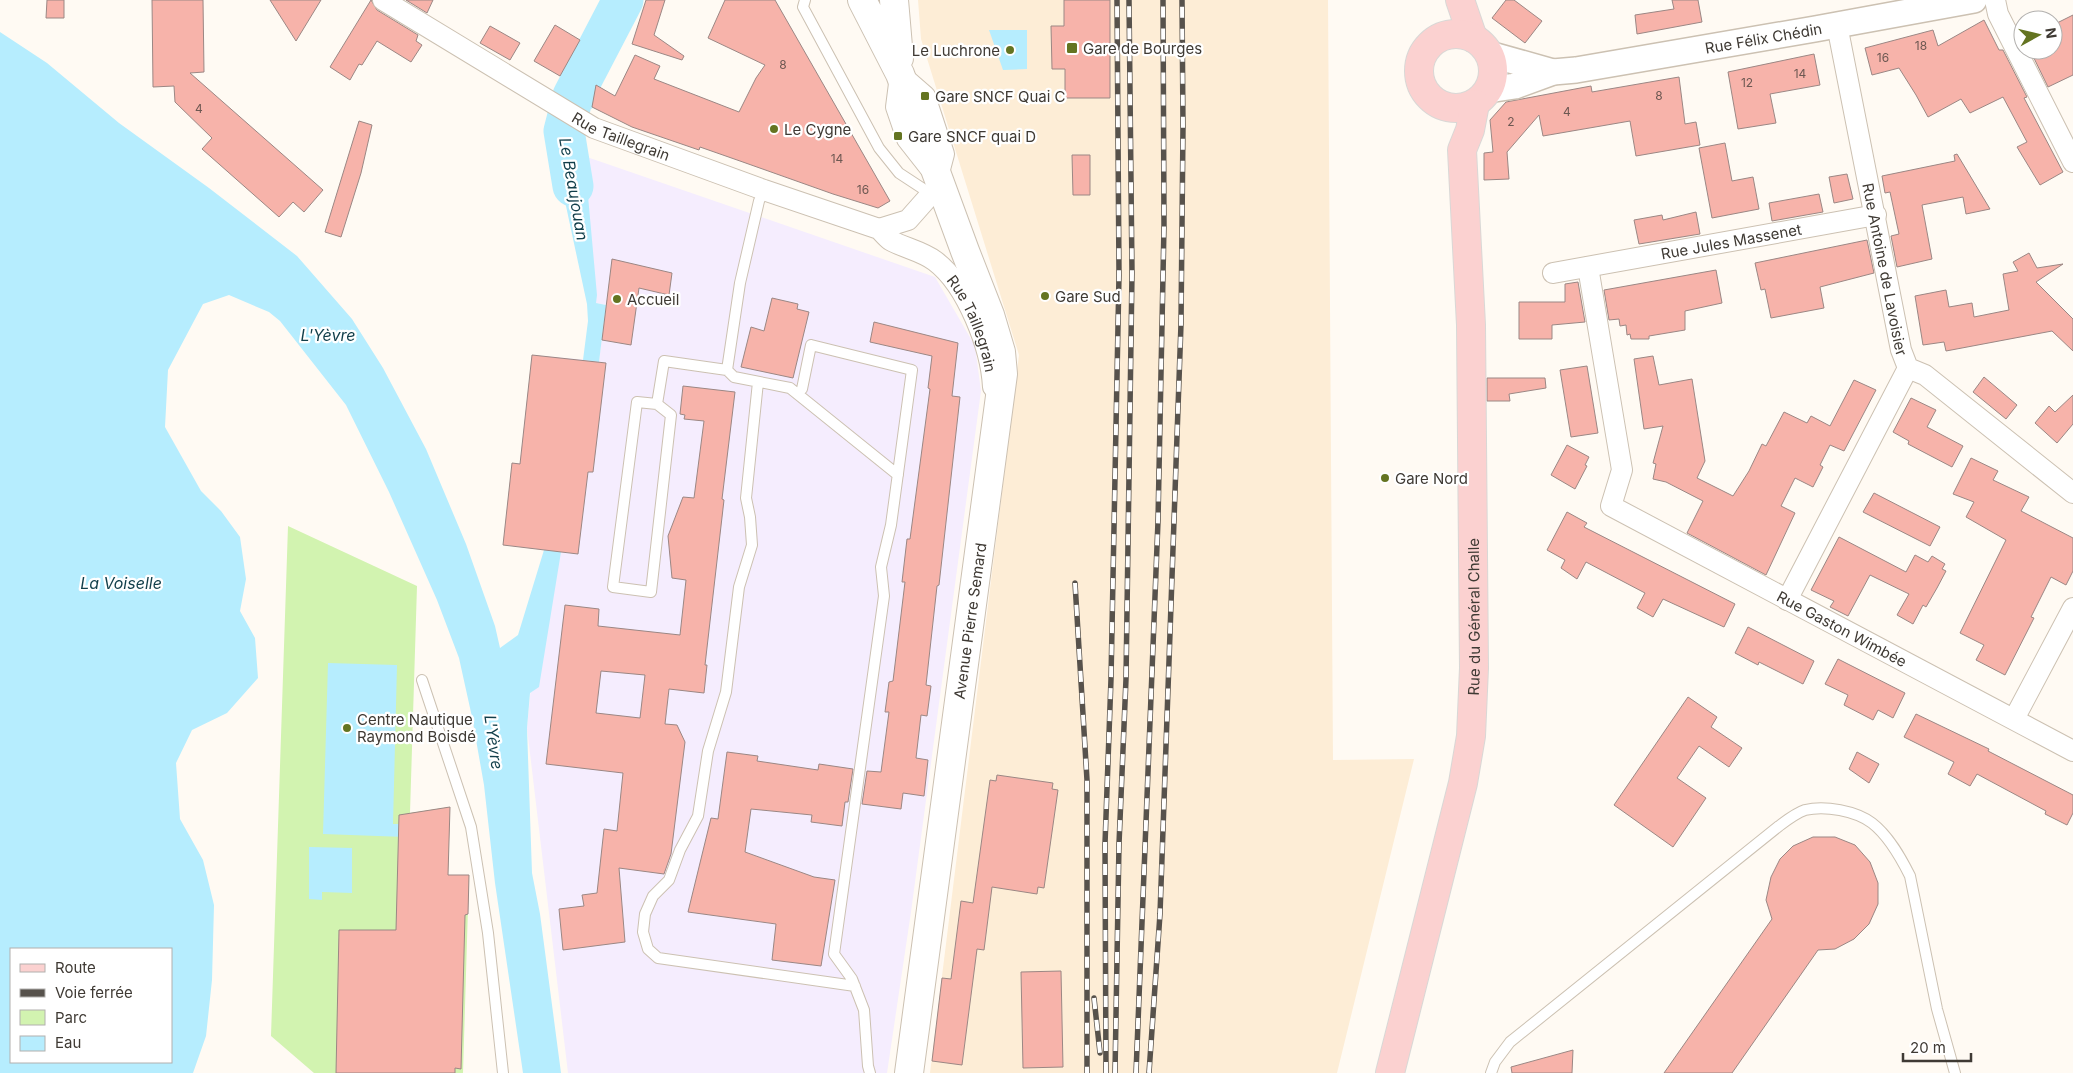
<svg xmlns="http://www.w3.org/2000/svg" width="2073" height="1073" viewBox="0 0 2073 1073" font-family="Inter,sans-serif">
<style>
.built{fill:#fdedd6}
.medical{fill:#f5edfe}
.green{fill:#d2f3b0}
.water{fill:#b6edfe;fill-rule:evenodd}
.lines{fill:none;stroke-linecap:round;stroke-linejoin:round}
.river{stroke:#b6edfe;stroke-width:41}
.building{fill:#f7b3aa;stroke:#9b8784;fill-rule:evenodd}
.service-casing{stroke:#ccc1b2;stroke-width:12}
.minor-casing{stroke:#ccc1b2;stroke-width:22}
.tertiary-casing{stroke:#ccc1b2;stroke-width:28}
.secondary-casing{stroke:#ccc1b2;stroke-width:30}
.primary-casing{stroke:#d9d8d6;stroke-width:30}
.service{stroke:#fff;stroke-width:10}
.minor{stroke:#fff;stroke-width:20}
.tertiary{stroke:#fff;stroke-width:25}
.secondary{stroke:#fff;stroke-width:28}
.primary{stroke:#fbd1d0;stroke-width:28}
.rail-casing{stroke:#57524c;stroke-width:5.5}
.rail{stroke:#fff;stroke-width:4;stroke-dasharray:11;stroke-linecap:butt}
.poi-dot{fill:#647421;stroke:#fff;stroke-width:2}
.labels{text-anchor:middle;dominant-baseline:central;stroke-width:4.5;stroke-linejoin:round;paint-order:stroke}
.number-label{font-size:12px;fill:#6d5852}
.street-label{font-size:15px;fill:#3f3a34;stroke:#fff}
.poi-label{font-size:15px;fill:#3f3a34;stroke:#fff;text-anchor:start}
.water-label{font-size:16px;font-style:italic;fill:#123f4b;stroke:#fff}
</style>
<rect width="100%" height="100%" fill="#fffaf3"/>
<!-- built -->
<path class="built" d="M918,0H1328L1333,760L1414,759L1337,1073H930L1019,355L921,39Z"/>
<!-- medical -->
<path class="medical" d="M584,156L935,277L975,346L981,391L911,912L887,1073H568L527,728L544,550L503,545L512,463H520L532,355L599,361L606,305L596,303Z"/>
<!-- green -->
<path class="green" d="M288,526L417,586L410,813L450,807L448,875H469L463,1073H314L271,1036Z"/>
<!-- water -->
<path class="water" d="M611,0H635L596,82L592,109L558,88Z
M989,30H1027V69L1003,70Z
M0,32L47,63L119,123L209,188L297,256L352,319L383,368L426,449L466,544L495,626L500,648L518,635L544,550L561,552L539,687L530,693L527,728L532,873L540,914L561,1073H523L495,883L484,785L472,717L459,658L437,600L389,492L346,405L280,321L269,312L229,295L203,304L168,370L165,427L201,491L221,511L240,537L246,579L240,611L255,638L258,678L227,713L192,730L176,763L180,819L203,860L214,905L212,980L206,1036L193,1073H0ZM11,949H171V1062H11Z
M548,122L583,141L597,295L596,303L606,305L599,362L583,360L588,321L587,304Z
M328,663L397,665L393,824H405V837L323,834Z
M309,847L352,848V893L322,892V900L309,899Z"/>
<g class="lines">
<!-- river -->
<path class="river" d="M573,186L564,131L573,96L623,0"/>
</g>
<!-- building -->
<path class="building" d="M47,0H64V18H46Z
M152,0H203L204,72L190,73L323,190L304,212L293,202L279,217L202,149L212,138L175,102L174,86L153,87Z
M270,0H321L296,41Z
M371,0L377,10L418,35L416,41L422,45L411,62L377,41L362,65L359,64L350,80L330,67Z
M406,0H433L427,13Z
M646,0H665L654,35L684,56L682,60L632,44Z
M725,0H775L890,201L878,208L833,194L740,161L700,147L699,150L632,127L592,107L596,85L615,96L635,55L660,66L654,79L739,112L756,78L765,65L708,38Z
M1064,0H1110V98H1065V69H1052L1051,26H1064Z
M1506,0H1514L1542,21L1525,43L1492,18Z
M1672,0H1698L1702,22L1637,34L1635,15L1674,9Z
M2073,15V75L2048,87L2030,50H2053V25Z
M1984,20L1999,50H2003L2027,97L2024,98L2063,172L2040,185L2017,147L2027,142L2003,97L1970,113L1961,99L1928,117L1916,95L1899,68L1872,75L1865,48L1933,30L1938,46Z
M555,25L580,40L560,76L534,61Z
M490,26L520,43L510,60L480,43Z
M1814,54L1820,85L1770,94L1776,123L1738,129L1728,72Z
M1679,77L1685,124L1696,122L1700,145L1636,156L1630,121L1543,136L1539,115L1507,152L1509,179L1484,180V153L1493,152L1490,120L1506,102L1591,86L1592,92Z
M359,121L372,125L361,173L341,237L325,232Z
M1725,143L1732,181L1753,177L1759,209L1712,218L1699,148Z
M1957,154L1990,209L1966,214L1963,197L1922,205L1932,259L1897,267L1891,236L1899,234L1890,192L1885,193L1882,176L1955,161L1954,155Z
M1072,155H1090V195H1073Z
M1847,174L1853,199L1834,203L1829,177Z
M1819,194L1823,212L1772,221L1769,203Z
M1696,212L1700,234L1639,244L1634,220L1662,215L1663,220Z
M1867,240L1874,273L1820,287L1824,308L1771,318L1765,289L1761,290L1755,263Z
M2029,253L2037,268L2063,264L2036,282L2073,319V351L2052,331L1946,351L1944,342L1923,345L1915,296L1946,290L1949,307L1972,303L1974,317L2009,310L2003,274L2018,271L2013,262Z
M612,259L672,273L669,295L639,288L631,345L602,340Z
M1716,270L1722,303L1685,311V330L1649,336V339H1631L1630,334L1627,335L1626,325L1620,326L1619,319L1609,320L1604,290Z
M1578,282L1585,322L1552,325V339H1519V302H1565V284Z
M772,298L798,304L797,309L809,312L793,378L741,367L751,327L764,331Z
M874,322L958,343L952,396L960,397L939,585L937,586L926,685L931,686L927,716L921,715L916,758L928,760L924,796L903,793L901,809L862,804L867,771L881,772L889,712H885L889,682L893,681L905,582H902L907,539H910L930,389L928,388L932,356L870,342Z
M532,355L606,363L593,472H588L578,554L503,545L512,463L520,464Z
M1653,356L1659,385L1692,379L1705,461L1697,478L1733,496L1749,471L1762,444L1766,446L1784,412L1807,423L1811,416L1830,426L1854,380L1876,390L1844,451L1830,445L1820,465L1823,467L1813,487L1795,478L1781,506L1795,513L1766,575L1687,533L1703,501L1666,482L1653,479L1656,464L1653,463L1663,426L1644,429L1634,359Z
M1587,366L1598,433L1571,437L1560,370Z
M1984,377L2017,405L2006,419L1973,392Z
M1487,378H1545L1546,388L1509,394L1510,401H1487Z
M683,386L735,392L722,499L724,500L705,665H707L704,693L669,689L665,724L677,725L685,742L671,854L664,874L619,868L625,942L563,950L559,909L584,906L582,895L597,893L604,829L617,831L623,773L546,764L565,605L599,609L598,626L680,635L686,580L672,578L668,536L683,497L694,498L704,421L684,419L685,415L680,414ZM601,671L645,675L640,718L596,713Z
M2073,395V424L2057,443L2035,423L2049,406L2055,412Z
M1911,398L1936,410L1927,427L1963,446L1952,467L1908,444L1909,441L1893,432Z
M1567,445L1589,457L1585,465L1587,466L1575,489L1551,475Z
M1971,458L1998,471L1993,480L2029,497L2021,511L2073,538V571L2066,585L2051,577L2031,617L2034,618L2005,675L1976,660L1984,645L1960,633L2006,540L1966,517L1974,502L1953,494Z
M1874,493L1940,527L1930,546L1863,512Z
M1567,512L1587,523L1584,527L1735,604L1724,627L1663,599L1653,617L1637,608L1645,593L1586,562L1577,579L1561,568L1565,560L1547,550Z
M1839,537L1906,572L1915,555L1928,562L1932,556L1945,564L1942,569L1946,571L1937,588L1926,607L1923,605L1913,624L1897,615L1909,594L1870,575L1848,616L1830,607L1834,601L1811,590Z
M1748,627L1814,661L1803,684L1759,662L1758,665L1735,653Z
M1838,659L1905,693L1893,718L1878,710L1873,720L1844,705L1848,695L1825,684Z
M1688,697L1717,717L1711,727L1742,748L1729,767L1699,746L1677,778L1706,798L1673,847L1614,805Z
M1916,714L1989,749L1988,751L2073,795V813L2067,825L2045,814L2046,811L1977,774L1970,786L1948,774L1954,762L1904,737Z
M727,752L758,756L757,761L818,770L819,764L853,769L848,802H845L842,826L811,822L812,815L751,809L745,852L814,877L835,880L821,966L772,960L776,924L688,912L711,818L718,819Z
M1857,752L1879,764L1869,783L1849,769Z
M997,775L1053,783L1052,789L1058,790L1044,888L1038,887L1037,894L992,887L984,950L977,949L962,1065L932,1061L942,978L951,979L961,901L973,903L990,780L996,781Z
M450,807L448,875H469L468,914L465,915L461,1069L455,1068V1073H336L339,930H396L399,815Z
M1813,837H1835L1855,845L1870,862L1878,883V904L1869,924L1854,939L1835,949L1818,950L1732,1073H1664L1772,919L1766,900L1771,877L1780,859L1793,846Z
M1061,971L1063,1067L1023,1068L1021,972Z
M1573,1050L1572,1073H1512L1511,1067Z"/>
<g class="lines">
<defs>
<path id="service" d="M805,0L803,7L879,148L899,173L931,194
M764,190L759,201L740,283L727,370L734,377L790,388L898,475
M758,382L746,498L750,517L752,545L739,587L726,692L708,751L698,816L680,850L669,880L653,896L645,914L643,932L648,949L658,958L855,986
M802,389L811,345L912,370L891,525L881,567L884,596L834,954L852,979L864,1010L868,1066L870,1073
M657,404L637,402L613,587L651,592L671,415L657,404L664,361L727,370
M422,680L471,827L488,933L503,1073
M1491,1073L1495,1062L1510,1042L1779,826C1787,820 1796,813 1805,810C1825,805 1856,811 1872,823C1889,836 1901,858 1910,876L1937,1009L1955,1073"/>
<g id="minor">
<path id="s1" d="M383,0L594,128L764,190L879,229C883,233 886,237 890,240C904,248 922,251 935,261C967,285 991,348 993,387"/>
<path d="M1995,0L1998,14L2073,162"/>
<path id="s2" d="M1837,25L1901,350L1908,368L1925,375L2073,493"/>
<path d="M900,76L896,107L907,139L929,167"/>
<path d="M902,76L925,96L944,154L939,173"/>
<path d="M879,229L908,220L931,194L943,190"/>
<path id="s3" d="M1588,267L1622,470L1611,506L2073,751"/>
<path id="s4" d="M1553,273L1876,215"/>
<path d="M1787,600L1908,368"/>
<path d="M2014,719L2073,608"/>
</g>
<g id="tertiary">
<path d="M1489,54L1553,72"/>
<path id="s5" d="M1488,90L1515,86L1553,72L1576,70L1815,29L1974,0"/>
</g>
<path id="secondary" d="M862,0L900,74L965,251L990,315L1001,352L1003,374L909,1073
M894,0L899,58"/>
<g id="primary">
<path d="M1460,0L1473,38"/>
<circle cx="1456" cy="71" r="37"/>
<path id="s6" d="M1390,1073L1463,783L1471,736L1474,668L1471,325L1462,150L1470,130L1475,104"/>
</g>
</defs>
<!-- service casing -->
<use href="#service" class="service-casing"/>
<!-- minor casing -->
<use href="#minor" class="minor-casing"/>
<!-- tertiary casing -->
<use href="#tertiary" class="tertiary-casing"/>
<!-- secondary casing -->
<use href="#secondary" class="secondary-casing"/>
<!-- primary casing -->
<use href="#primary" class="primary-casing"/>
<!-- service -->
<use href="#service" class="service"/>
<!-- minor -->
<use href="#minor" class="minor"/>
<!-- tertiary -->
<use href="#tertiary" class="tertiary"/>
<!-- secondary -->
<use href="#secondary" class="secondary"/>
<!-- primary -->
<use href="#primary" class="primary"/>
<defs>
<path id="rail" d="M1075,583L1087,780V1073
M1094,998L1100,1053
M1106,1073L1105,844L1111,679L1119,275L1117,0
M1115,1073L1119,844L1126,679L1132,273L1129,0
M1136,1073L1158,521L1164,226L1163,0
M1149,1073L1160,914L1181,324L1183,127L1182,0"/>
</defs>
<!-- rail casing -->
<use href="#rail" class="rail-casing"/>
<!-- rail -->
<use href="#rail" class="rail"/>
</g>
<!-- markers -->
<g class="poi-dot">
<rect x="1066" y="42" width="12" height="12" rx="2.5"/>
<circle cx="1010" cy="50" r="5"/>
<rect x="920" y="91" width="10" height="10" rx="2.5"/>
<circle cx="774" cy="129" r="5"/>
<rect x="893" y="131" width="10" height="10" rx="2.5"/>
<circle cx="1045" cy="296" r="5"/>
<circle cx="617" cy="299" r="5"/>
<circle cx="1385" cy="478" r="5"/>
<circle cx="347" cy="728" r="5"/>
</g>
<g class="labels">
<!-- number labels -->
<g class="number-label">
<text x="1921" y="45">18</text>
<text x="1883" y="57">16</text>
<text x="783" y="64">8</text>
<text x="1800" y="73">14</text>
<text x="1747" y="82">12</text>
<text x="1659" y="95">8</text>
<text x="199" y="108">4</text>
<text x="1567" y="111">4</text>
<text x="1511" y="121">2</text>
<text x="837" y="158">14</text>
<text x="863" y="189">16</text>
</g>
<!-- street labels -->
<g class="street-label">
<text stroke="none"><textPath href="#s5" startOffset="281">Rue Félix Chédin</textPath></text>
<text stroke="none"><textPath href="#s1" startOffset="275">Rue Taillegrain</textPath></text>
<text stroke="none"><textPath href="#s4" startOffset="181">Rue Jules Massenet</textPath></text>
<text stroke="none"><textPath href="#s2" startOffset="249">Rue Antoine de Lavoisier</textPath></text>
<text stroke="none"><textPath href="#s1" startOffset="689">Rue Taillegrain</textPath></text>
<text stroke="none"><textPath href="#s6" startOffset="466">Rue du Général Challe</textPath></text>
<text transform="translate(970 621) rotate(-82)">Avenue Pierre Semard</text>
<text stroke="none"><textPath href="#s3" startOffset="505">Rue Gaston Wimbée</textPath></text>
</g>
<!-- poi labels -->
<g class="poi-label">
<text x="1083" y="48">Gare de Bourges</text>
<text x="1000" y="50" text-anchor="end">Le Luchrone</text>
<text x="935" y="96">Gare SNCF Quai C</text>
<text x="784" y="129">Le Cygne</text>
<text x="908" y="136">Gare SNCF quai D</text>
<text x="1055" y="296">Gare Sud</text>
<text x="627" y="299">Accueil</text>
<text x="1395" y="478">Gare Nord</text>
<text x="357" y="719">Centre Nautique<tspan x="357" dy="17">Raymond Boisdé</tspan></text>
</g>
<!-- water labels -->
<g class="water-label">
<text transform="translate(574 189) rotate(80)">Le Beaujouan</text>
<text x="328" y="335">L'Yèvre</text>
<text x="121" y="583">La Voiselle</text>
<text transform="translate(494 742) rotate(82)">L'Yèvre</text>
</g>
</g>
<!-- legend -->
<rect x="10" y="948" width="162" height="115" fill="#ffffff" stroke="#b2b0ae"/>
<rect x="20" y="964" width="25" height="8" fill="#fbd1d0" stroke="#b2b0ae"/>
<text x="55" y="973" font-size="15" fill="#3f3a34">Route</text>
<rect x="20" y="989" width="25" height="8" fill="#57524c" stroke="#b2b0ae"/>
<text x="55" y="998" font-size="15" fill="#3f3a34">Voie ferrée</text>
<rect x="20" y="1010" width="25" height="15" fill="#d2f3b0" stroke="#b2b0ae"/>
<text x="55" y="1023" font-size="15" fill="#3f3a34">Parc</text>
<rect x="20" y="1036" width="25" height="15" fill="#b6edfe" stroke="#b2b0ae"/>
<text x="55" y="1048" font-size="15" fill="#3f3a34">Eau</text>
<!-- north arrow -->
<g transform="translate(2038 35) rotate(82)"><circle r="24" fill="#ffffff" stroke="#b2b0ae"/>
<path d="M0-4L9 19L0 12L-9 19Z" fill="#647421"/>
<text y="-8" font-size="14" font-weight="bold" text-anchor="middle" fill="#3f3a34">N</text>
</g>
<!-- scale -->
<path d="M1903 1053v8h68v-8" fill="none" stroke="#3f3a34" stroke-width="2.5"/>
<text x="1910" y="1053" font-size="15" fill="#3f3a34" stroke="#ffffff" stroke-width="4" paint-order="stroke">20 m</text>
</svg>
